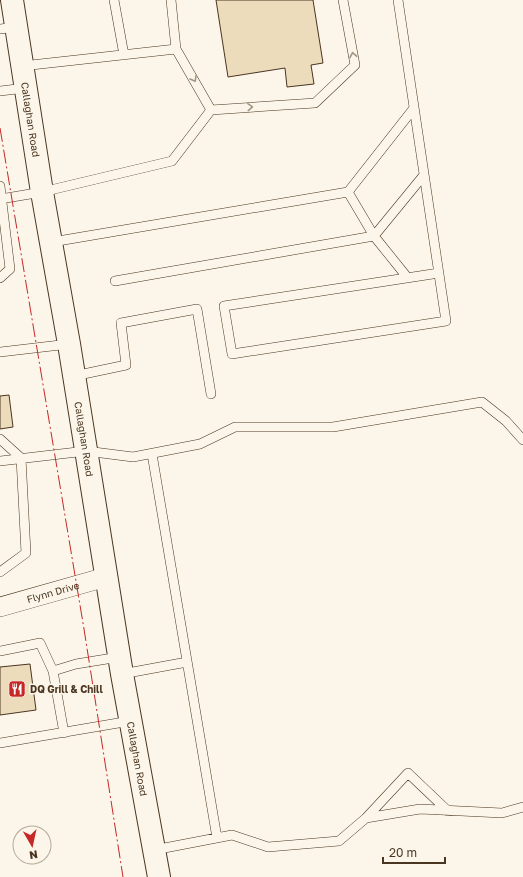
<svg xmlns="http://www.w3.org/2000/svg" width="523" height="877" viewBox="0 0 523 877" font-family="'Golos Text',sans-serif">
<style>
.building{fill:#ecdcbc;stroke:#4a3520}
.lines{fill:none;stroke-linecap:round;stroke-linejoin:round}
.lane-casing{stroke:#4a3520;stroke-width:10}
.street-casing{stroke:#4a3520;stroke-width:20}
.secondary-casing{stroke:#4a3520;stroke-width:24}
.lane{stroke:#fbf6e9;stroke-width:9}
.street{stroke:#fbf6e9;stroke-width:19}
.secondary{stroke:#fbf6e9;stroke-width:22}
.power{stroke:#c62828;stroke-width:1;stroke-dasharray:14 3 2 3;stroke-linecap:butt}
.oneway{stroke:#a29684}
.labels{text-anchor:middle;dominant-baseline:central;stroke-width:3;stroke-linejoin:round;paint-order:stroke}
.street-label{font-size:10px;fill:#4a3520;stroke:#fbf6e9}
.poi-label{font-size:10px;font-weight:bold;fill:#4a3520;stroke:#fbf6e9;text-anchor:start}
</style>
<rect width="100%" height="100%" fill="#fbf6e9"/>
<!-- building -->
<path class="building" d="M216,0H313L323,63L311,65L314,84L287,87L285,68L228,77Z
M9,395L13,427L0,429V396Z
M30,664L36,710L0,715V667Z"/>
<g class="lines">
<defs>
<path id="lane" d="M114,0L124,55
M171,0L176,49L211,110
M398,0L446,321L232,354L224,306L439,273
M0,29L16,27
M22,66L176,49
M0,91L25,88
M0,186L10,269L0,278
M348,192L414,108
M0,199L42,192L172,161L211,110L315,103L355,65L343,0
M52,242L348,192L374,236L115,281
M407,277L374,236L424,175
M0,352L69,344
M74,376L126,365L121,323L197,309L211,394
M0,439L21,458L26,553L0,572
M152,454L217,838
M0,461L86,451L133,457L200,444L235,427H333L482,402L506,421L523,440
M0,651L40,643L53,671
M122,674L187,662
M64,733L53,671L76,664L119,657
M0,743L130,721
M366,818L408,773L448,811
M154,850L232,835L268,847L339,841L366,818L420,809L502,813L523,807"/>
<g id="street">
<path id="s1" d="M0,607L106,577"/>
</g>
<g id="secondary">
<path id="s2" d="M12,0L42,192L69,344L122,674L159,877"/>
</g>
</defs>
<!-- lane casing -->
<use href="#lane" class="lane-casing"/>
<!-- street casing -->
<use href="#street" class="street-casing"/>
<!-- secondary casing -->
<use href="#secondary" class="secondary-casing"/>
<!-- lane -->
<use href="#lane" class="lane"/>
<!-- street -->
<use href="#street" class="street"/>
<!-- secondary -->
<use href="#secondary" class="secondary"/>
<!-- power -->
<path class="power" d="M0,128L84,629L123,877"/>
</g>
<!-- one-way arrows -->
<defs><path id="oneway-chevron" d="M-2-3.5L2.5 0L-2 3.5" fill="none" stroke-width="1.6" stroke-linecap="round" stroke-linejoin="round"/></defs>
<g class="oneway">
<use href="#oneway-chevron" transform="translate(353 55) rotate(-101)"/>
<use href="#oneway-chevron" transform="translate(194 79) rotate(60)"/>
<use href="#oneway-chevron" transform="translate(250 107) rotate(-4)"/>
</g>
<!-- icons -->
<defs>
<symbol id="restaurant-square" viewBox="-11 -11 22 22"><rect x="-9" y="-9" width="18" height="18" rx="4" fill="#c62828" stroke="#fbf6e9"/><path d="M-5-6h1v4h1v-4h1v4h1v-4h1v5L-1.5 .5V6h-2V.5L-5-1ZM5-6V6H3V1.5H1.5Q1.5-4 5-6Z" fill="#fff"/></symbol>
</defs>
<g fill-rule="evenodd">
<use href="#restaurant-square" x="7" y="679" width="20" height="20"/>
</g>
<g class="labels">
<!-- street labels -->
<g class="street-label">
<text stroke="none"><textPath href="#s2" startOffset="121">Callaghan Road</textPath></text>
<text stroke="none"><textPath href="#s2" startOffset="445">Callaghan Road</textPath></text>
<text stroke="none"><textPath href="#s1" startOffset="55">Flynn Drive</textPath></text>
<text stroke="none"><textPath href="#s2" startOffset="769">Callaghan Road</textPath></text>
</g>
<!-- poi labels -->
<g class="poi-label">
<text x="30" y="689">DQ Grill &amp; Chill</text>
</g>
</g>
<!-- north arrow -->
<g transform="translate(32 845) rotate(171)"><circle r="19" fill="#fbf6e9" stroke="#b4a999"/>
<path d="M0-3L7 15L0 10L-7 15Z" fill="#c62828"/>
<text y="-6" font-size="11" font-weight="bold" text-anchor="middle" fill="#4a3520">N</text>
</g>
<!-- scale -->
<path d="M383 857v6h62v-6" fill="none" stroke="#4a3520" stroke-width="2"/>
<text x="389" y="857" font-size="12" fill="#4a3520" stroke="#fbf6e9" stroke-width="3" paint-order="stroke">20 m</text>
</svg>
